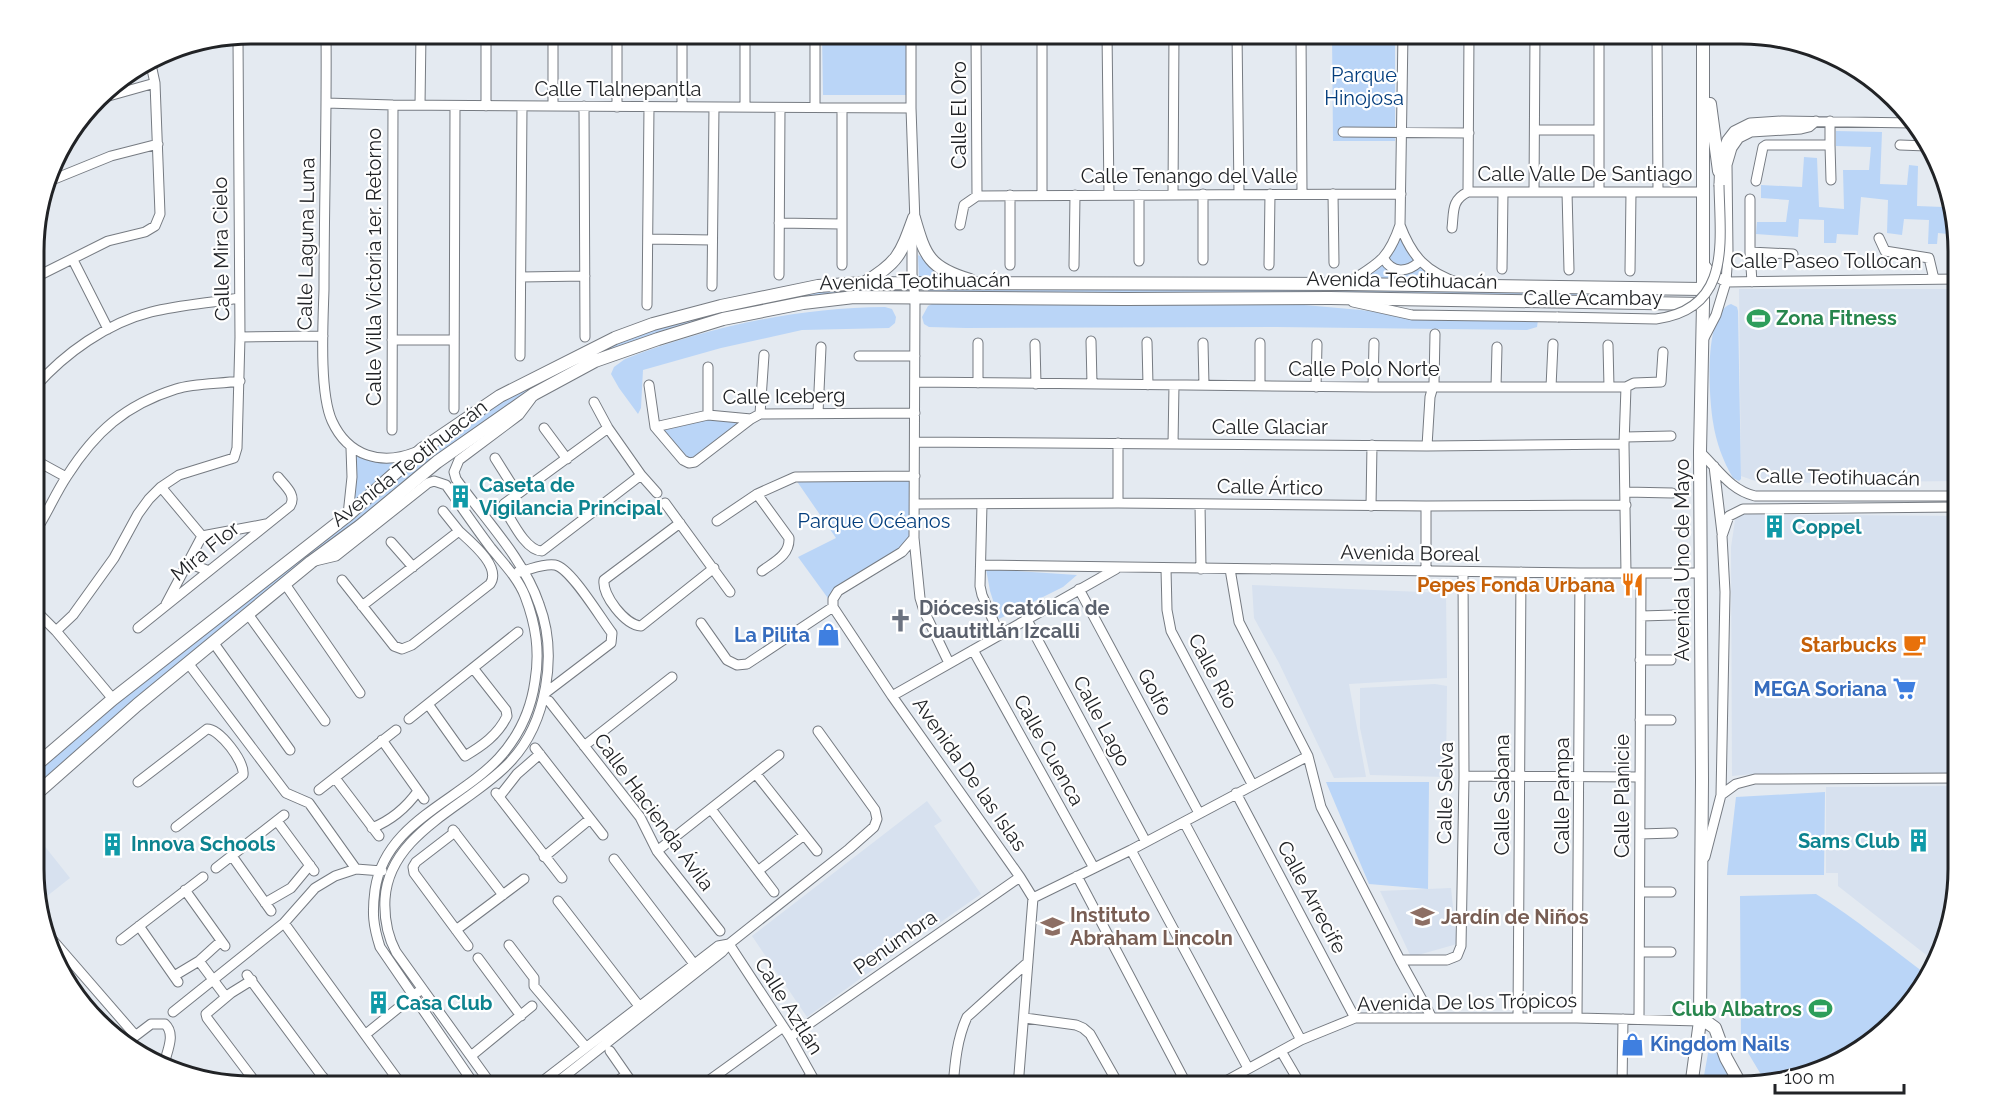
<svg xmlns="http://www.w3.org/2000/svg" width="1991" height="1120" viewBox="0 0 1991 1120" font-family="Raleway,sans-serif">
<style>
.built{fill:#d7e1ef}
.green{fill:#bad5f7}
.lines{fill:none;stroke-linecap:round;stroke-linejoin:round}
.minor-casing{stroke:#767b82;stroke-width:11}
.major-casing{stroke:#767b82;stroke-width:14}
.minor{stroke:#fff;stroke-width:9}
.major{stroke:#fff;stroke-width:12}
.minor-bridge-casing{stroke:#767b82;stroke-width:11;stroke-linecap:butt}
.minor-bridge{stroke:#fff;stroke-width:9}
.labels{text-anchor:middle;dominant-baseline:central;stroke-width:4.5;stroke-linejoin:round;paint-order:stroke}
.park-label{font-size:20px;fill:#043e7d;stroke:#fff}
.street-label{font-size:20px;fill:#212326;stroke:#fff}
.leisure-label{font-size:20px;font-weight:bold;fill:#27864d;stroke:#fff;text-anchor:start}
.culture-label{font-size:20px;font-weight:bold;fill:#0d838f;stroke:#fff;text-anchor:start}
.food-label{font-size:20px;font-weight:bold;fill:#c56008;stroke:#fff;text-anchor:end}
.worship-label{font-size:20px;font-weight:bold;fill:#5b616d;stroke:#fff;text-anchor:start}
.shop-label{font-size:20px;font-weight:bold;fill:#366cbe;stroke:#fff;text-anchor:end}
.education-label{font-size:20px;font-weight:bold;fill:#785e54;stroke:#fff;text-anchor:start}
.rim{fill:none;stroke:#212326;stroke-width:3}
</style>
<rect width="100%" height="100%" fill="#e4eaf1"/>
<!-- built -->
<path class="built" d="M1739,289H1958V481L1779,483L1758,482L1741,476Z
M1736,514L1958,516V773H1801L1753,774L1732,776L1731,547Z
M1252,585L1446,593L1447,678L1349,684L1366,777L1334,778L1279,663L1254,618Z
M1435,684L1447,686L1446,777L1370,775L1360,728V688Z
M1958,786V884L1934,961L1838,886V873H1826V787Z
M927,801L942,821L934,826L981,894L928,931L917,922L889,941L896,953L807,1017L752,936Z
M35,834L70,878L37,904L35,898Z
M1451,888L1457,944L1411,957L1380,891Z"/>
<!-- green -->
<path class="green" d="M822,33H906L908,95H823Z
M1332,33H1395V141H1333Z
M1836,131L1882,132L1880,184L1907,185L1909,165L1918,166L1917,206L1943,207V194L1957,235L1938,233L1937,244H1928L1929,220L1904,219L1902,235L1887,233L1888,200L1861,197L1858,235L1837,234L1836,243H1824V220L1799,219L1798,237L1756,234L1757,222H1786L1789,200L1761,198V185L1802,187L1804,157L1817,158L1819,207L1844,209L1843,170H1869L1871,147L1836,146Z
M1399,238L1404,241L1414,260L1411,264L1397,268L1387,258Z
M918,255L920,256L950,281L919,279Z
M1384,261L1389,268L1419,263L1439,278L1438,280L1357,279Z
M930,285L1620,292V299L930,293L927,289Z
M900,287L899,294L805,301L590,361L401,490L35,792V772L91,724L422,453L509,395L585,353L707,312L819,288Z
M1260,301L1361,310L1417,318L1538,320L1537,327L1527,330L1277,327L966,328L929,327L924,324L922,317L928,306L936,302Z
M1731,304L1737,307L1738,311L1741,479L1739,481L1733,478C1723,461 1716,442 1713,422C1709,399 1703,313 1731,304Z
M885,307L892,309L896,317L895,323L889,328L802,330L721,348L643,370L641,408L638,414L619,388L611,374L614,367L625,359C708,327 795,308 885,307Z
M709,418L742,421L695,462L683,460L662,429Z
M356,455L401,463L351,504L355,456Z
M915,477V546L830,601L798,557L836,538L796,480Z
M986,569L1077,575L1063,587L999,619L990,591Z
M1326,782H1429L1428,889L1369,884Z
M1825,792L1824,875H1727L1736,797Z
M1816,894C1856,919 1892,949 1930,977L1861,1051L1766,1083L1741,1041L1740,896Z
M1710,1042L1720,1050L1737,1087H1702Z"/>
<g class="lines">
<defs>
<path id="minor" d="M326,33C327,118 324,204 324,289C323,323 319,392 332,421C348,456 381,466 416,452
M553,33V106
M682,33V107
M815,33V107
M911,33V108L915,223
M976,33L977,196
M1107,33L1109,195
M1237,33L1239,194
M1301,33L1302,194
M1599,33V192
M1657,33L1658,192
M216,40L326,38
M98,99L155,83
M326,103L393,105L911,108
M420,105L421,33
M486,106V33
M584,106L585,337
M617,107V33
M745,107V33
M1535,130H1599
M1343,132L1469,133
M1830,145L1831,180
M1900,145L1927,146
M1756,181L1763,147L1766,145H1830V121
M47,182L111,156L158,144
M1719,185L1720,158L1727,140L1734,131L1750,123L1782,121L1914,123
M1468,192L1469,33
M1534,192L1535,33
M1567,192L1569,270
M1203,194V260
M1333,194L1334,263
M1042,195V33
M1173,195L1174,33
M977,196L1401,194
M1750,199V252L1793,254
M779,223L841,224
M960,225L964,205L977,196
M1400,225C1412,257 1426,272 1459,283
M1452,228C1454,212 1451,200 1468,192H1703
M912,229V274L915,297L914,538L920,598L924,611L949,663
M1879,238L1885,251L1929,258L1934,279
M649,239L712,240
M1750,252L1752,282
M1384,259C1392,273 1407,273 1419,262
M73,260L108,329
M1139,261V195
M1702,261L1712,274L1726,282L1958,279
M842,265V108
M1010,265V195
M1269,265L1270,194
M1074,266L1075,195
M1502,269L1503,192
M1630,271L1631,192
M779,275L780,108
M521,277L585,276
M35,280L42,274L108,241L145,232L155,226L160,214L155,83L150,60
M1346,284C1377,264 1388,261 1400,225L1403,33
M712,286L714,107
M1353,302L1412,315L1558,317
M647,305L649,107
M240,337L323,336
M392,340H454
M1703,340L1716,315L1726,282L1728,253L1727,165L1732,148L1739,138L1751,132L1801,129L1809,127L1816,121
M1091,341L1092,384
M1147,342L1148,385
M978,343V383
M1203,343L1204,385
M1260,343V386
M1035,344L1036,384
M1608,345L1609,387
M520,356L522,106
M859,356H915
M708,367V415
M915,382L1373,387H1626L1634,383L1661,382L1663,352
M649,385L655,427L683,460L689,463L695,462L751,419
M35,387C65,353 107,323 151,312C180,305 210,303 239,298
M1316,387L1317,344
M1373,387L1374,343
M1496,387L1497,347
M1551,387L1553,344
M1626,387L1624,444L1626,573
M594,402L608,428L641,475L542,551C526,551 512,521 504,508V504L608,428
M454,409L455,106
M818,413L821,347
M760,414L764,355
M655,427L708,415L751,419L760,414L915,413
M544,428L567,459
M392,430L393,105
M1625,437L1671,436
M915,442L1427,446L1624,444
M1118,443V503
M1173,444L1174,385
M1427,446L1430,397L1434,383L1435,334
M1700,452C1718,469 1730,490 1755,496H1958
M495,458L517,493
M35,460L66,477
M1714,466L1722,533
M641,475L657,493
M161,487L202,536
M1626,492L1672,493
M757,494L789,538C790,555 774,562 762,571
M665,503L730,592
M915,504L1118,503L1426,506L1626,505
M982,504L980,586L982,595L999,634
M1200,504L1201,569
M1371,506L1372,445
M443,511L459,531
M348,515L352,477L351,448
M717,521L757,494L795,477L915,476
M680,523L604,580C602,595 625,625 641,626L714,568
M35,532C47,514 55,494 67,476C95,432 125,405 176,389C195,383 219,384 240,381
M914,538L902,552L838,591L833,599V607L892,696L1020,877L1033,898L1018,1087
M391,542L413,567
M192,555L196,566L209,571
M315,561L336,556L428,483L434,481L446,485C461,506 475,527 491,548C503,563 518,578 525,596C536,625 540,651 535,681C531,710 519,736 499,758C458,802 385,822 375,890C372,913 373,925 380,947L476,1087
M981,565L1580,573H1701
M1166,569L1167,610L1171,631L1252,784
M1230,569L1239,622L1308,756L1321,807L1400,960L1432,1018
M1426,571V506
M518,572C530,570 543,563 555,565C571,568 601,619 612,633L611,643L544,694
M342,580L394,646L402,649L412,645L490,584C502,567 471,542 459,531L362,606
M285,584L360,693
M1079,589L1199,813
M166,604L202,536L266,524
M35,610L56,631L113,699
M248,614L325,721
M1641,616L1675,615
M1026,618L1146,842
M701,623L727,660L737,665L747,664L833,607
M138,628L290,506C297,495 285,486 278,477
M56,631L73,615L114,558L138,514L149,499L161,487L179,475L234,458L237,448L240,337L238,39
M213,642L290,750
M973,650L1094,868
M1640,660H1671
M188,663L286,793L309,803L356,869
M892,696L1116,569
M543,699L549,701L640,817L657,851L720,931
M428,704L465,756C482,746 498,735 507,716L506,710L473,668
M35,710V711
M409,719L518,632
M1640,720H1671
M382,740L424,799
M584,746L672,677
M535,748L603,835
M756,774L817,851
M1464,776L1640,777
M335,778L379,836
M138,782L207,729C220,729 245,762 243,775L176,827
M319,790L396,730
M496,793L562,878
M1236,793L1355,1018
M1721,795L1725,592L1722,536L1729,516L1743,509L1958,507
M499,797L517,774L540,754
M711,809L774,892
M277,821L314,871
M1184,822L1301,1040
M372,828C392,820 406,808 418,791
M453,830L503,895
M455,832L416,862L413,867L414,873L468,946
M1640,834L1673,833
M1131,850L1248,1068
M657,851L779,755
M232,856L271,911
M544,857L590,819
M1705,857L1721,795L1736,784L1755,779L1958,778
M614,859L694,964
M216,868L284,815
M758,871L804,835
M1077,876L1188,1087
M185,890L225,946
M1640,892H1671
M1033,898L1131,850L1308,756
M558,901L639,1006
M265,903L291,888L310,865
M284,923L403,1087
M139,926L178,982
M456,930L524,879
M50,937L135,1035
M121,940L203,877
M729,944L790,1037L818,1087
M509,945L534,978V986L585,1046
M1640,952H1671
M478,958L521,1016
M1400,960H1447L1457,956L1461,946L1464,776L1463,572
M199,961L226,997
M247,975L330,1087
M174,976L199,961L221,941
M252,980L231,993L206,1014L207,1018L259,1087
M173,1012L284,923L315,888L335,876L356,869L382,871
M1025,1018L1076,1025L1083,1028L1090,1034L1120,1087
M1518,1018L1521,572
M1577,1018L1580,573
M1639,1019L1641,573
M366,1034L418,992
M790,1037L1020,877
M126,1043L151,1024H165C176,1034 167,1051 164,1064
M610,1051L635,1087
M1281,1051L1302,1087
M471,1056L532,1006
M309,1087L323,1077
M493,1087L396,952C387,935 384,919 385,899C389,832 469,806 510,762C547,723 558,654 539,604C524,559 483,517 456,479L454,472L459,460L519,415L531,399
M547,1087L544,1080L718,946L729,944
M551,1087L722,952L729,944L849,849L874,827L877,819L875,810L818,731
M609,1087L626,1075
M700,1087L783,1027
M796,1087L811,1076
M953,1087C955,1062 957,1039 967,1017L1028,962
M1215,1087L1301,1040L1355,1018H1577L1700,1021
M1364,1087L1386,1083H1671
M1622,1087L1623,1019"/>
<path id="major" d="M1710,104L1719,171
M914,218C925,256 929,268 970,280
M864,283C898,263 901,254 914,218
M35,766L113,699L348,515L422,449L500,396L615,338L653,324L721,306L818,286L863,283L1346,284L1702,289
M35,795L137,705L311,562L360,526L437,462L534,394L595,361L658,339L723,319L803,303L854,297L1125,299L1330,298L1703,304
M1700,1021L1708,1023L1715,1028L1726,1058L1742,1087
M1691,1087L1700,1021L1702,780L1700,452L1703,304V33"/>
</defs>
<!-- minor casing -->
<use href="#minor" class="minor-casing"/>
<!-- major casing -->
<use href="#major" class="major-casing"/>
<!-- minor -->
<use href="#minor" class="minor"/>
<!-- major -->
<use href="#major" class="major"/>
<defs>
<path id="minor-bridge" d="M1558,317L1656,319C1732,309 1720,242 1719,185"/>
</defs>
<!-- minor-bridge casing -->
<use href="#minor-bridge" class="minor-bridge-casing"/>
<!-- minor-bridge -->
<use href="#minor-bridge" class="minor-bridge"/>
</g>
<!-- icons -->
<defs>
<symbol id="stadium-bare" viewBox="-9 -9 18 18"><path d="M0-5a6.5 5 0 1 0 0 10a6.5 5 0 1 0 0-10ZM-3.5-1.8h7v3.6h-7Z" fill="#2e9e5b" stroke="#fff" stroke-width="2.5" paint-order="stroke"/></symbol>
<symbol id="building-bare" viewBox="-9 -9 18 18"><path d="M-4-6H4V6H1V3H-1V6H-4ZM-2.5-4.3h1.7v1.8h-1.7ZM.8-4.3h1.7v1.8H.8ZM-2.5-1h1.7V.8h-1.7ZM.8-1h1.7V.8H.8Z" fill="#0f9aa8" stroke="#fff" stroke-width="2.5" paint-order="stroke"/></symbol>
<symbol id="restaurant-bare" viewBox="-9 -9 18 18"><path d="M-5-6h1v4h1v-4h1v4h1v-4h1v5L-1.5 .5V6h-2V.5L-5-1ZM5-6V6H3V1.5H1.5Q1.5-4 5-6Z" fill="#e8710a" stroke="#fff" stroke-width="2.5" paint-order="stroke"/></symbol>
<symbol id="church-bare" viewBox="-9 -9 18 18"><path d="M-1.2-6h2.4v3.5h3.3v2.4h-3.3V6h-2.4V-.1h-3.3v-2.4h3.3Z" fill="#6b7280" stroke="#fff" stroke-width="2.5" paint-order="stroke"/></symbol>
<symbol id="shop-bare" viewBox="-9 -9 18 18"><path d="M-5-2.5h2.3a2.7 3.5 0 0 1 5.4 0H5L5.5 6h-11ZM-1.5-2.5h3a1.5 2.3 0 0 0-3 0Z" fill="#3f7fe0" stroke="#fff" stroke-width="2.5" paint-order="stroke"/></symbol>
<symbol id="cafe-bare" viewBox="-9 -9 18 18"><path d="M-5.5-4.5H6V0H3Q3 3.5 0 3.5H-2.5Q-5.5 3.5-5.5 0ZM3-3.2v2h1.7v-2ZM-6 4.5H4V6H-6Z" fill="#e8710a" stroke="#fff" stroke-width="2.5" paint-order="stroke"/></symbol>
<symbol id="supermarket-bare" viewBox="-9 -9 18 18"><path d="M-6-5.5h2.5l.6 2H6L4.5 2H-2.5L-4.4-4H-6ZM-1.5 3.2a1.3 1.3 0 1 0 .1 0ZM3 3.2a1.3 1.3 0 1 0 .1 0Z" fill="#3f7fe0" stroke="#fff" stroke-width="2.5" paint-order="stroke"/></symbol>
<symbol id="school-bare" viewBox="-9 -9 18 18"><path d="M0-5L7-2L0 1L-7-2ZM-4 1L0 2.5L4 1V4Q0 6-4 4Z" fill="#8d6e63" stroke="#fff" stroke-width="2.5" paint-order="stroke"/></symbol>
</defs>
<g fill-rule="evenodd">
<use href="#stadium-bare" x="1742" y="302" width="33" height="33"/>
<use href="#building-bare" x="444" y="480" width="33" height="33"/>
<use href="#building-bare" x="1758" y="510" width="33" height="33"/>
<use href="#restaurant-bare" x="1616" y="568" width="33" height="33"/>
<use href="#church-bare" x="884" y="604" width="33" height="33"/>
<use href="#shop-bare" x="812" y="618" width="33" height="33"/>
<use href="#cafe-bare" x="1898" y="628" width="33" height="33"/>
<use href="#supermarket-bare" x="1888" y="672" width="33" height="33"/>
<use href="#building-bare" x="1902" y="824" width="33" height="33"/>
<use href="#building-bare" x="96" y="828" width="33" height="33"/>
<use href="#school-bare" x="1406" y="900" width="33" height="33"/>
<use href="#school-bare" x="1036" y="910" width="33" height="33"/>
<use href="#building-bare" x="362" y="986" width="33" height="33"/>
<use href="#stadium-bare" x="1804" y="992" width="33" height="33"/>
<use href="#shop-bare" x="1616" y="1028" width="33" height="33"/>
</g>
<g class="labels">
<!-- park labels -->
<g class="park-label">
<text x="1364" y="75">Parque<tspan x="1364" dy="23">Hinojosa</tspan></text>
<text x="874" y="521">Parque Océanos</text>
</g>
<!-- street labels -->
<g class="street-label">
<text x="618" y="89">Calle Tlalnepantla</text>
<text transform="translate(959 115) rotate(-90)">Calle El Oro</text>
<text x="1585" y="174">Calle Valle De Santiago</text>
<text x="1189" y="176">Calle Tenango del Valle</text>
<text transform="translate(306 244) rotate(-89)">Calle Laguna Luna</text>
<text transform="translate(221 249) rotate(-91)">Calle Mira Cielo</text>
<text x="1826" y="261">Calle Paseo Tollocan</text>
<text transform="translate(374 267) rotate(-90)">Calle Villa Victoria 1er. Retorno</text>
<text transform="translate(1402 280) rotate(1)">Avenida Teotihuacán</text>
<text transform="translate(915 281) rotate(-1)">Avenida Teotihuacán</text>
<text x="1593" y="298">Calle Acambay</text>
<text x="1364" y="369">Calle Polo Norte</text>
<text transform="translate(784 396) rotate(-1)">Calle Iceberg</text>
<text x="1270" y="427">Calle Glaciar</text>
<text transform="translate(409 463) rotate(-38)">Avenida Teotihuacán</text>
<text transform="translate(1838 477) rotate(1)">Calle Teotihuacán</text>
<text transform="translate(1270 487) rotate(1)">Calle Ártico</text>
<text transform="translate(205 551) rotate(-39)">Mira Flor</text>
<text transform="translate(1410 553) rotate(1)">Avenida Boreal</text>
<text transform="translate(1682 560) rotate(-90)">Avenida Uno de Mayo</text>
<text transform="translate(1213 671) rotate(62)">Calle Río</text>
<text transform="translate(1155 692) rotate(62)">Golfo</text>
<text transform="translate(1102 721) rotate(62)">Calle Lago</text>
<text transform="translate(1049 750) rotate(61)">Calle Cuenca</text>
<text transform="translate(970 774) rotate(55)">Avenida De las Islas</text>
<text transform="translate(1445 793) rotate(-89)">Calle Selva</text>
<text transform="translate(1502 795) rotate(-90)">Calle Sabana</text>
<text transform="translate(1562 796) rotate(-90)">Calle Pampa</text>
<text transform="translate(1622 796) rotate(-90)">Calle Planicie</text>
<text transform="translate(654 812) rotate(54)">Calle Hacienda Ávila</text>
<text transform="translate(1312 897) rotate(62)">Calle Arrecife</text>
<text transform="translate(895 942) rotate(-35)">Penúmbra</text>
<text transform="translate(1467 1002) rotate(-1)">Avenida De los Trópicos</text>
<text transform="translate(789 1006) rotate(58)">Calle Aztlán</text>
</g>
<!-- leisure labels -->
<g class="leisure-label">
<text x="1776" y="318">Zona Fitness</text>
<text x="1802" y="1009" text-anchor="end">Club Albatros</text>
</g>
<!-- culture labels -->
<g class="culture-label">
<text x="479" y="485">Caseta de<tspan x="479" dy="23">Vigilancia Principal</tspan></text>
<text x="1792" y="527">Coppel</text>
<text x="1900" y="841" text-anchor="end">Sams Club</text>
<text x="131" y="844">Innova Schools</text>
<text x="396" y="1003">Casa Club</text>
</g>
<!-- food labels -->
<g class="food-label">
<text x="1615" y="585">Pepes Fonda Urbana</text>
<text x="1897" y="645">Starbucks</text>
</g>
<!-- worship labels -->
<g class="worship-label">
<text x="919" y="608">Diócesis católica de<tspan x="919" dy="23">Cuautitlán Izcalli</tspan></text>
</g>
<!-- shop labels -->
<g class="shop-label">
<text x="810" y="635">La Pilita</text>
<text x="1887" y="689">MEGA Soriana</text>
<text x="1650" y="1044" text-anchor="start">Kingdom Nails</text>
</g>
<!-- education labels -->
<g class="education-label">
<text x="1070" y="915">Instituto<tspan x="1070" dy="23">Abraham Lincoln</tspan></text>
<text x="1441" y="917">Jardín de Niños</text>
</g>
</g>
<!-- crop -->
<path d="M0 0H1991V1120H0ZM251 44H1741A207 207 0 0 1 1948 251V869A207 207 0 0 1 1741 1076H251A207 207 0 0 1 44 869V251A207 207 0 0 1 251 44Z" fill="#fff" fill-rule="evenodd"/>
<path class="rim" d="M251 44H1741A207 207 0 0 1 1948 251V869A207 207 0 0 1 1741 1076H251A207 207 0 0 1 44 869V251A207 207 0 0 1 251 44Z"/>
<!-- scale -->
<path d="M1775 1084v9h129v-9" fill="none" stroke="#212326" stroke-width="3"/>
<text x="1784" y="1084" font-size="18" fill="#212326" stroke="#ffffff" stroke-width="4.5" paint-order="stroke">100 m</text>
</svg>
